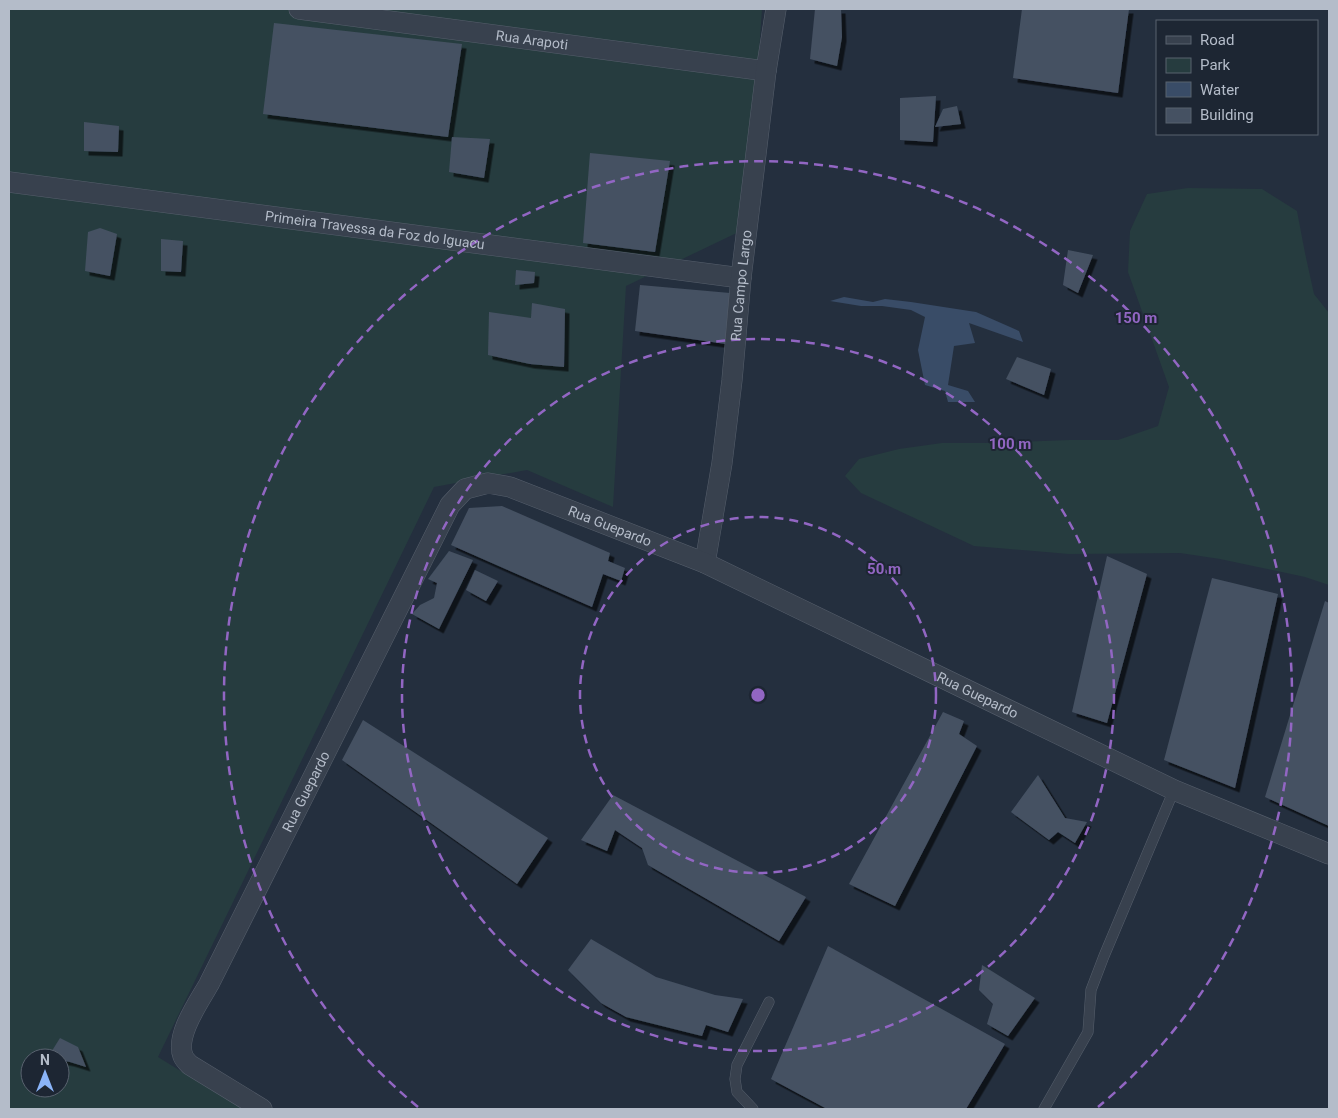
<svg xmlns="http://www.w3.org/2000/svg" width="1338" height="1118" viewBox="0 0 1338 1118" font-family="Roboto,sans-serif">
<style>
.green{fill:#263c3f;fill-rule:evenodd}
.water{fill:#394c67}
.building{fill:#455162;filter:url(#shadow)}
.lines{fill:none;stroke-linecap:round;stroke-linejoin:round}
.lane-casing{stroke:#565f6c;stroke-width:11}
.street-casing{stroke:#565f6c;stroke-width:21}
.lane{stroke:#38414e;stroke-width:10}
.street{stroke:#38414e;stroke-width:20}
.ring{fill:none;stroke:#9266c3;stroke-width:2.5;stroke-dasharray:9 6}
.labels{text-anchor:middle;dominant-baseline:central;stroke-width:4;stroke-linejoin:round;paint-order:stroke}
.street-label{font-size:14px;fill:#b4bcc9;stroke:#1d2633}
.centre{fill:#9266c3;stroke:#1d2633;stroke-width:2.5}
.ring-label{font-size:15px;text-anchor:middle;font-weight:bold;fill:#9266c3;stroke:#1d2633;stroke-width:4;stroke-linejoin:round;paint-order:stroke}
</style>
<defs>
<filter id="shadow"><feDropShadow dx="4.5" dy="4.5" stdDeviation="0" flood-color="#0009"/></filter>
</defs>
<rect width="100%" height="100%" fill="#242f3e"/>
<!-- green -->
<path class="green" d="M9,9H762L747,228L626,286L613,507L527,470L434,487L158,1057L242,1109H9ZM30,1058H60V1088H30Z
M1188,188L1262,189L1297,211L1305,253L1314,294L1329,313V585L1305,577L1220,559L1180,553L1069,554L974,546L861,493L845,476L859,459L899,449L942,443H985L1070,440H1118L1158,426L1169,387L1128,272L1130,231L1147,194Z"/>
<!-- water -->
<path class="water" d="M844,297L873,302L885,299L911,302L976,312L1019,331L1023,342L969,323L975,343L954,346L948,385L968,391L975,402H948L945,391L925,385L918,350L925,317L911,310L882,306H861L830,301Z"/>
<!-- building -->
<path class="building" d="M815,9H841L842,37L837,66L810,59Z
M1022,9H1129L1118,93L1013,78Z
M274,23L462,44L448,137L263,114Z
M936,96L933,142L900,140V98Z
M957,106L961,124L935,127L943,109Z
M84,122L119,126L118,152L84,151Z
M452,137L490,139L484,178L449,172Z
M590,153L670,161L655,252L583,243Z
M100,228L117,234L110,276L85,271L88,232Z
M161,239L183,241L181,272L161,271Z
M1068,250L1093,255L1078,293L1063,285Z
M516,270L535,272L534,283L515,285Z
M640,285L730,293L726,344L635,331Z
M532,303L565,309L564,367L530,364L488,355L489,312L531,318Z
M1017,357L1051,369L1044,395L1006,379Z
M502,506L610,553L608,561L625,568L621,581L603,574L592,607L451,545L469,508Z
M449,551L473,560L439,629L412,614L420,605L434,598L437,583L428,579Z
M1107,556L1147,574L1107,723L1072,712Z
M475,570L498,581L486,601L466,590Z
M1212,578L1278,594L1235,788L1164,760Z
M1325,601L1329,603V826L1265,797Z
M943,712L964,721L959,734L977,746L895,906L849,884Z
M363,720L548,838L517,884L342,760Z
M1038,775L1065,818L1087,822L1075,843L1058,832L1049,840L1011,812Z
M613,795L806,897L779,941L648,865L642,848L615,830L607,851L581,840Z
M591,939L656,977L715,995L743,999L728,1032L706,1025L702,1036L626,1017L601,1003L568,970Z
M828,946L1005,1044L966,1109H827L771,1079Z
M982,965L1035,998L1008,1036L987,1024L993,1004L979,990Z
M60,1038L78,1047L86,1067L70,1062L60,1060V1058H56L50,1054Z"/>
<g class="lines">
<defs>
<path id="lane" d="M753,1109L737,1092L735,1079L737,1065L769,1002
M1044,1109L1088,1032L1091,990L1104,956L1174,790"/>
<g id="street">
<path id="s1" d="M299,9L766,71"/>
<path id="s2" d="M9,182L741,278"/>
<path id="s3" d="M705,563L722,463L732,380L741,278L766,71L776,9"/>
<path id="s4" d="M262,1109L190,1065C188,1063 184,1059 183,1056C175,1035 199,1002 209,984L450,505L465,489L488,483L510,487L705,563L1174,790L1329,854"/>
</g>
</defs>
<!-- lane casing -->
<use href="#lane" class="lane-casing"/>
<!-- street casing -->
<use href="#street" class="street-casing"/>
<!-- lane -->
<use href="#lane" class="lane"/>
<!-- street -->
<use href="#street" class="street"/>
</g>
<!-- distance rings -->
<g class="ring">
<circle cx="758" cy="695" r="178"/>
<circle cx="758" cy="695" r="356"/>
<path d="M418 1107A534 534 0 1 1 1098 1107"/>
</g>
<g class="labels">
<!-- street labels -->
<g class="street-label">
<text stroke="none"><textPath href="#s1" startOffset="235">Rua Arapoti</textPath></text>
<text stroke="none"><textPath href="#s2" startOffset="369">Primeira Travessa da Foz do Iguacu</textPath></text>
<text stroke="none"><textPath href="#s3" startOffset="280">Rua Campo Largo</textPath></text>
<text stroke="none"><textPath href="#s4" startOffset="886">Rua Guepardo</textPath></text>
<text stroke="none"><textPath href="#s4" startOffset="1291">Rua Guepardo</textPath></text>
<text stroke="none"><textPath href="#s4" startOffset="390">Rua Guepardo</textPath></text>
</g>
</g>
<circle cx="758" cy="695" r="8" class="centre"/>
<g class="ring-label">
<text x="1136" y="323">150 m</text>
<text x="1010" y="449">100 m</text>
<text x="884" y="574">50 m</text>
</g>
<!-- border -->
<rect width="1338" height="1118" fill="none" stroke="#b4bcc9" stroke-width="20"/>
<!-- legend -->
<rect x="1156" y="20" width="162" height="115" fill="#1d2633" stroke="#59626f"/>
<rect x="1166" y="36" width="25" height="8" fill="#38414e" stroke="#59626f"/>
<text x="1200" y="45" font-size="15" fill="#b4bcc9">Road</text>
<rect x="1166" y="58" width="25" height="15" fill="#263c3f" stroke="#59626f"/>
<text x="1200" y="70" font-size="15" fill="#b4bcc9">Park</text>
<rect x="1166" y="82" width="25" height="15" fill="#394c67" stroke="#59626f"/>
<text x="1200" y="95" font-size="15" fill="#b4bcc9">Water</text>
<rect x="1166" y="108" width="25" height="15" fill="#455162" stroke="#59626f"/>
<text x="1200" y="120" font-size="15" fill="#b4bcc9">Building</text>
<!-- north arrow -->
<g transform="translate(45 1073)"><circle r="24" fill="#1d2633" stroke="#59626f"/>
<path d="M0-4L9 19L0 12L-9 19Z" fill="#8ab4f8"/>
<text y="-8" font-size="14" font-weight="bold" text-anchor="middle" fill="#b4bcc9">N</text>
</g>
</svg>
